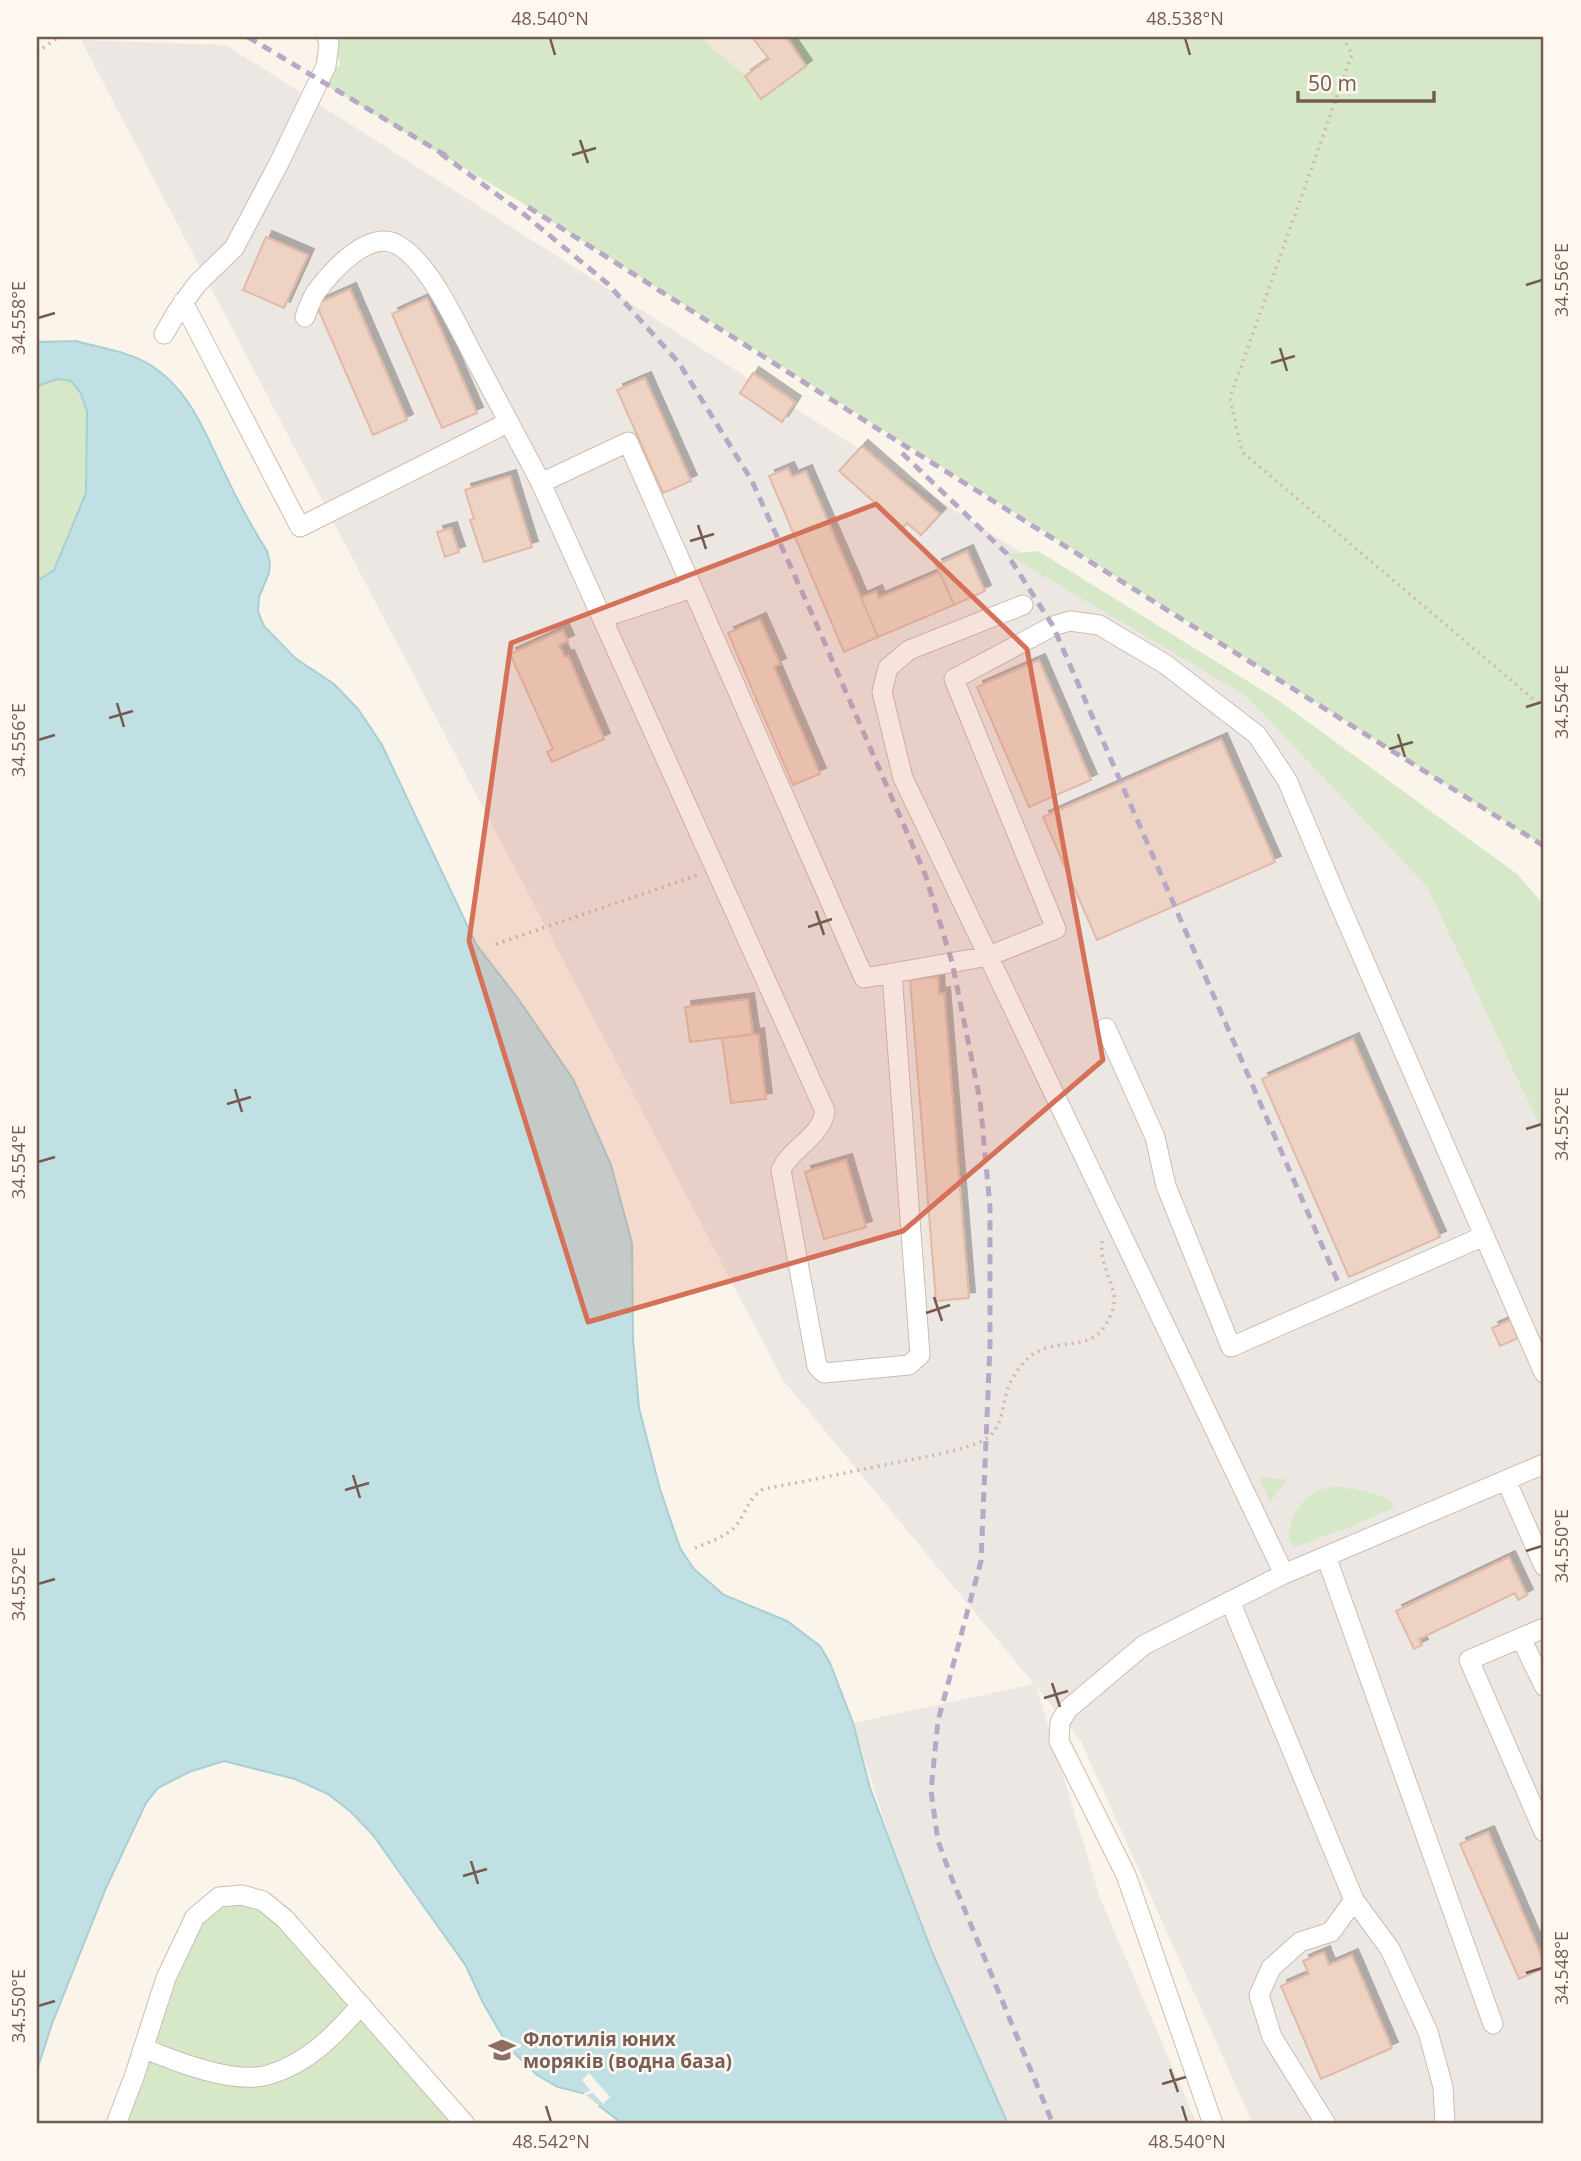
<svg xmlns="http://www.w3.org/2000/svg" width="1581" height="2161" viewBox="0 0 1581 2161" font-family="'Open Sans',sans-serif">
<style>
.residential{fill:#f2e6d9}
.industrial{fill:#ede7e3}
.green{fill:#d7e8c9}
.water{fill:#c0e0e4;stroke:#a7cfd4;stroke-width:2}
.pier{fill:#fbf4ea}
.building{fill:#eed3c4;stroke:#e0baa6;stroke-width:2;filter:url(#shadow)}
.lines{fill:none;stroke-linecap:round;stroke-linejoin:round}
.minor-casing{stroke:#cdbcb1;stroke-width:21}
.path{stroke:#d4b7a7;stroke-width:3.5;stroke-dasharray:2 5;stroke-linecap:butt}
.minor{stroke:#fff;stroke-width:19}
.rail{stroke:#b7a8c5;stroke-width:5;stroke-dasharray:10 7;stroke-linecap:butt}
.marked{fill:#d57159;fill-opacity:0.2;stroke:#d57159;stroke-width:5;stroke-linejoin:round}
.ticks{fill:none;stroke:#745b4f;stroke-width:2.5}
.labels{text-anchor:middle;dominant-baseline:central;stroke-width:5;stroke-linejoin:round;paint-order:stroke}
.education-label{font-size:19px;font-weight:bold;fill:#785e54;stroke:#fef8f0;text-anchor:start}
.neatline{fill:none;stroke:#745b4f;stroke-width:2.5}
.ticks-label{font-size:18px;text-anchor:middle;fill:#745b4f}
</style>
<defs>
<filter id="shadow"><feDropShadow dx="6" dy="-6" stdDeviation="0" flood-color="#0004"/></filter>
</defs>
<rect width="100%" height="100%" fill="#fbf4ea"/>
<!-- residential -->
<path class="residential" d="M675,37H809L807,73L756,109Z"/>
<!-- industrial -->
<path class="industrial" d="M81,40L226,45L1246,696L1427,887L1544,1136V2124H1253L1081,1741L1036,1686L1100,1898L1197,2124H1008L932,1952L898,1863L853,1723L1034,1684L783,1380Z"/>
<!-- green -->
<path class="green" d="M333,37H710L704,41L745,76L761,98L806,66L790,37H1544V846L521,202L319,81L340,65Z
M58,379L71,381L80,392L87,411L86,493L54,570L37,581V386Z
M1038,551L1275,698L1517,874L1544,905V1136L1427,887L1246,696L1007,554Z
M1259,1477L1287,1480L1270,1502Z
M1338,1486C1355,1490 1386,1492 1395,1507L1355,1525L1295,1547L1289,1541C1288,1511 1309,1488 1338,1486Z
M240,1902L260,1908L281,1924L455,2124H124L174,1980L201,1920L221,1903Z"/>
<!-- water -->
<path class="water" d="M76,341C100,348 131,352 152,366C192,392 206,436 226,476C238,502 252,527 267,551L270,563L269,573L259,597L258,611L264,626L295,658L334,684L358,709L382,745L476,944L519,1000L573,1079L611,1165L632,1243L633,1339L639,1408L660,1489L680,1548L694,1569L724,1595L787,1621L820,1646L830,1663L853,1723L870,1788L898,1863L932,1952L1008,2124H623L582,2093L558,2087L537,2075L510,2049L483,2003L466,1966L373,1835L351,1812L328,1794L295,1779L224,1761L189,1772L158,1788L146,1803L106,1888L52,2024L37,2070V581L54,570L86,493L87,411L80,392L71,381L58,379L37,386V342Z"/>
<!-- pier -->
<path class="pier" d="M589,2073L610,2097L603,2104L593,2093L586,2095L599,2105L597,2108L580,2096L590,2090L582,2080Z"/>
<!-- building -->
<path class="building" d="M752,37H786L806,66L761,99L745,76L769,59Z
M266,237L308,255L284,308L243,290Z
M350,289L407,420L373,435L316,304Z
M427,298L477,413L442,428L392,314Z
M753,373L795,402L782,422L740,393Z
M645,378L691,481L663,493L617,390Z
M862,446L940,514L921,535L907,523L903,528L839,471Z
M788,468L792,477L806,471L878,637L844,652L769,476Z
M510,476L532,547L484,562L470,520L474,519L465,490Z
M451,528L459,552L445,557L437,532Z
M967,551L985,591L954,605L936,565Z
M940,572L954,605L878,637L861,598L876,591L879,598Z
M760,619L780,664L774,667L820,774L793,785L728,633Z
M563,630L568,641L559,645L565,657L568,656L604,739L552,762L547,752L553,749L510,654Z
M1039,660L1091,780L1029,807L977,687Z
M1221,739L1275,862L1097,940L1043,817Z
M938,977L939,994L944,993L969,1298L936,1301L910,979Z
M748,999L753,1034L690,1042L685,1007Z
M758,1034L766,1099L731,1103L722,1038Z
M1353,1039L1440,1237L1349,1277L1262,1079Z
M846,1160L866,1227L824,1239L805,1172Z
M1510,1320L1518,1338L1500,1346L1492,1328Z
M1509,1557L1527,1595L1518,1600L1515,1593L1419,1639L1422,1645L1414,1649L1396,1611Z
M1488,1832L1544,1962V1968L1519,1979L1460,1844Z
M1324,1952L1329,1965L1352,1955L1392,2048L1321,2079L1281,1986L1309,1974L1303,1961Z"/>
<g class="lines">
<defs>
<path id="minor" d="M183,302L300,527L509,422
M305,317C308,309 311,299 316,292C331,272 369,228 398,245C432,265 459,330 478,364C499,404 520,443 541,483L628,442L864,978L989,956L1056,929L954,679L1053,626L1070,621L1099,625L1165,664L1257,735L1287,780L1339,903L1544,1373
M164,334L178,310L197,284L234,248L279,163L326,66L329,44L327,37
M541,483L825,1111C822,1136 791,1148 781,1170L817,1366L824,1373L909,1365L920,1355L892,973
M1023,605L909,650L888,668L882,692L903,778L1284,1574
M602,618L692,588
M1106,1028L1155,1137L1166,1186L1231,1347L1484,1236
M1506,1480L1544,1566
M1326,1556L1493,2024
M1230,1601L1354,1900L1390,1949L1428,2032L1443,2087L1445,2124
M1544,1628L1469,1660L1544,1832
M1521,1638L1544,1686
M143,2048C174,2061 234,2085 268,2075C307,2064 335,2035 361,2005
M116,2124L134,2077L166,1978L195,1917L219,1897L242,1895L263,1901L285,1919L465,2124
M1213,2124L1126,1875L1059,1741L1060,1722L1068,1709L1144,1645L1284,1574L1544,1464
M1326,2124L1272,2037L1259,1995L1271,1968L1300,1942L1331,1932L1354,1900"/>
</defs>
<!-- minor casing -->
<use href="#minor" class="minor-casing"/>
<!-- path -->
<path class="path" d="M1343,37L1352,54L1230,398L1242,452L1544,708
M37,52L59,37
M496,944L701,874
M695,1548C709,1542 726,1537 736,1526C747,1511 747,1500 763,1489C808,1481 854,1471 899,1462C922,1457 974,1450 991,1435C1003,1424 1002,1405 1007,1391C1011,1378 1023,1360 1035,1353C1066,1335 1097,1357 1113,1309C1120,1288 1096,1265 1103,1237"/>
<!-- minor -->
<use href="#minor" class="minor"/>
<!-- rail -->
<path class="rail" d="M248,37L448,157
M440,153L525,215L608,284L679,363L752,481L816,623L925,874L952,962L980,1100L990,1207V1345L981,1561L938,1721L931,1791L938,1841L952,1879L1053,2124
M528,207L835,402L1544,846
M902,453L1007,554L1053,626L1338,1282"/>
</g>
<!-- marked area -->
<path class="marked" d="M876,504L1027,649L1103,1060L903,1231L588,1322L469,941L511,643Z"/>
<!-- ticks -->
<path class="ticks" d="M550,38L555,55M1185,38L1190,55M580,140L588,163M572,155L596,148M1526,285L1542,280M38,318L55,313M1280,348L1287,371M1271,363L1295,356M698,525L706,549M690,541L714,534M117,703L124,727M1526,707L1542,702M109,718L133,711M1398,734L1405,757M38,740L55,735M1389,749L1413,742M816,911L824,935M808,927L832,919M235,1089L242,1112M227,1104L251,1097M1526,1129L1542,1124M38,1162L55,1157M934,1297L942,1321M926,1313L950,1305M353,1475L360,1498M345,1490L369,1483M1526,1551L1542,1546M38,1584L55,1579M1052,1683L1060,1707M1044,1698L1068,1691M471,1861L478,1884M463,1876L487,1869M1526,1973L1542,1968M38,2006L55,2001M1170,2069L1178,2092M1162,2084L1186,2077M546,2106L551,2122M1182,2106L1187,2122"/>
<!-- icons -->
<defs>
<symbol id="school-bare" viewBox="-9 -9 18 18"><path d="M0-5L7-2L0 1L-7-2ZM-4 1L0 2.5L4 1V4Q0 6-4 4Z" fill="#8d6e63" stroke="#fef8f0" stroke-width="2.5" paint-order="stroke"/></symbol>
</defs>
<g fill-rule="evenodd">
<use href="#school-bare" x="483" y="2031" width="38" height="38"/>
</g>
<g class="labels">
<!-- education labels -->
<g class="education-label">
<text x="523" y="2039">Флотилія юних<tspan x="523" dy="22">моряків (водна база)</tspan></text>
</g>
</g>
<!-- border -->
<rect width="1581" height="2161" fill="none" stroke="#fef8f0" stroke-width="77"/>
<!-- scale -->
<path d="M1298 91v10h136v-10" fill="none" stroke="#745b4f" stroke-width="3.5"/>
<text x="1308" y="91" font-size="21" fill="#745b4f" stroke="#fef8f0" stroke-width="5" paint-order="stroke">50 m</text>
<rect x="38" y="38" width="1504" height="2084" class="neatline"/>
<g class="ticks-label">
<text x="550" y="25">48.540°N</text>
<text x="1185" y="25">48.538°N</text>
<text transform="translate(1562 280) rotate(-90)" y="6">34.556°E</text>
<text transform="translate(19 318) rotate(-90)" y="6">34.558°E</text>
<text transform="translate(1562 702) rotate(-90)" y="6">34.554°E</text>
<text transform="translate(19 740) rotate(-90)" y="6">34.556°E</text>
<text transform="translate(1562 1124) rotate(-90)" y="6">34.552°E</text>
<text transform="translate(19 1162) rotate(-90)" y="6">34.554°E</text>
<text transform="translate(1562 1546) rotate(-90)" y="6">34.550°E</text>
<text transform="translate(19 1584) rotate(-90)" y="6">34.552°E</text>
<text transform="translate(1562 1968) rotate(-90)" y="6">34.548°E</text>
<text transform="translate(19 2006) rotate(-90)" y="6">34.550°E</text>
<text x="551" y="2148">48.542°N</text>
<text x="1187" y="2148">48.540°N</text>
</g>
</svg>
